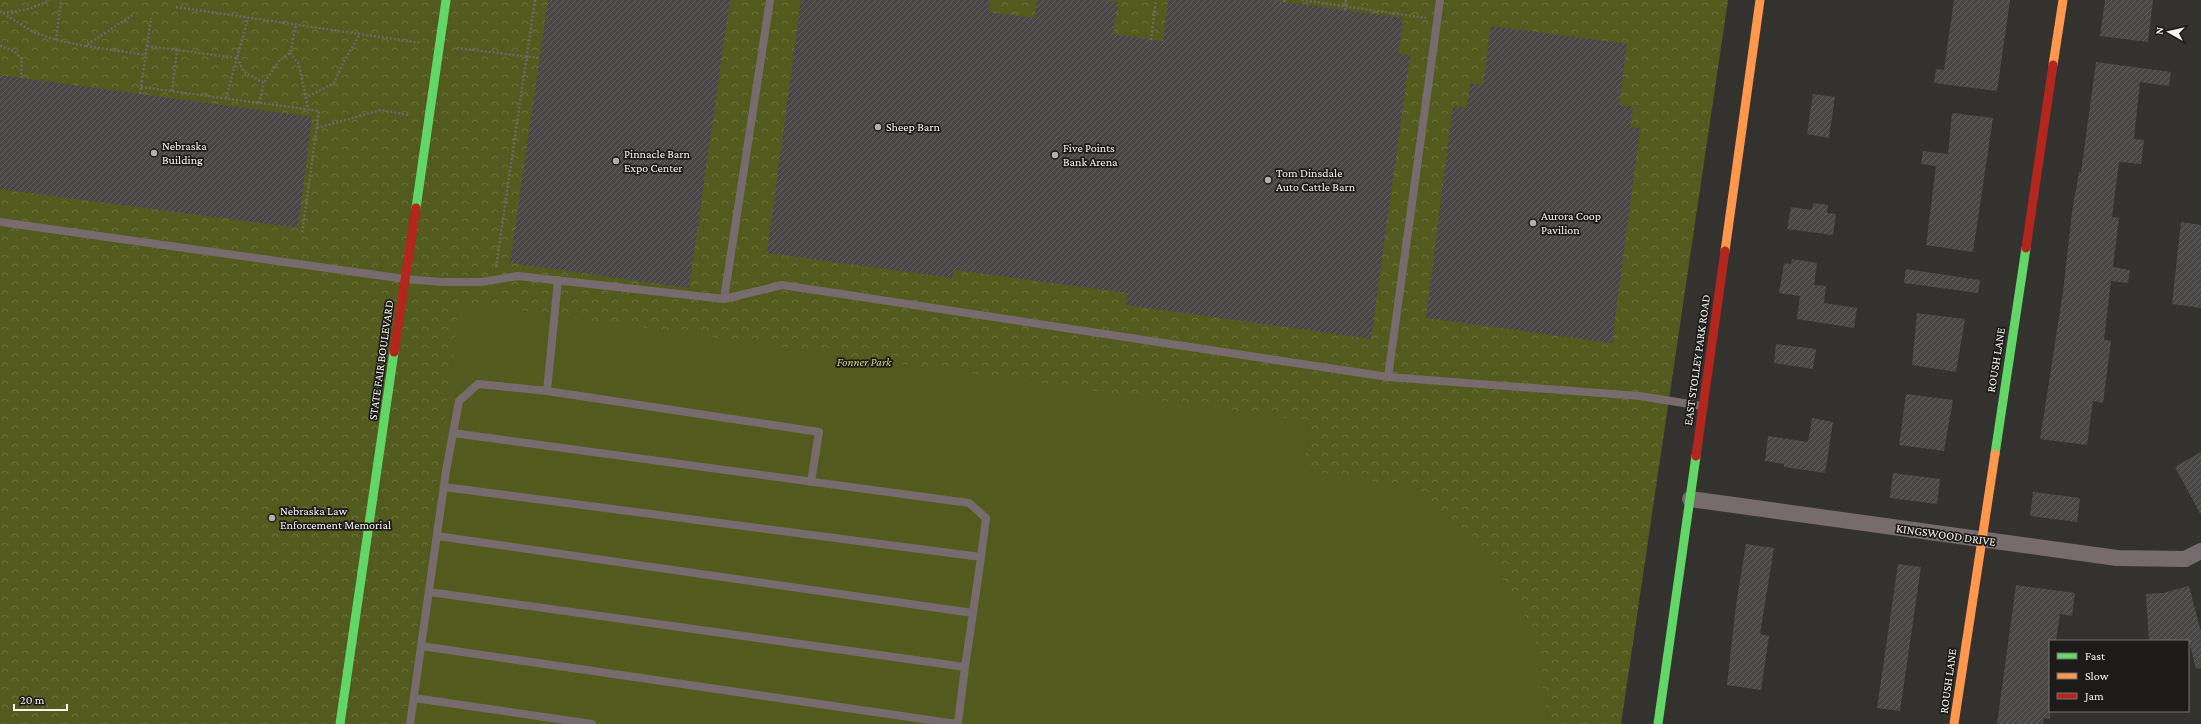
<svg xmlns="http://www.w3.org/2000/svg" width="2201" height="724" viewBox="0 0 2201 724" font-family="'Crimson Pro',serif">
<style>
.park{fill:url(#park-crowns)}
.garden{fill:#525a1d}
.building{fill:url(#building-hatch)}
.lines{fill:none;stroke-linecap:round;stroke-linejoin:round}
.path{stroke:#6e6867;stroke-width:2.5;stroke-dasharray:2 2;stroke-linecap:butt}
.lane{stroke:#776c6d;stroke-width:8}
.street{stroke:#776c6d;stroke-width:16}
.fast{stroke:#63d668;stroke-width:9}
.slow{stroke:#ff974d;stroke-width:9}
.jam{stroke:#b3261e;stroke-width:9}
.poi-dot{fill:#b1b0ad;stroke:#1c1b19;stroke-width:1.5}
.labels{text-anchor:middle;dominant-baseline:central;stroke-width:3.5;stroke-linejoin:round;paint-order:stroke}
.poi-label{font-size:12px;fill:#f5f4f1;stroke:#1c1b19;text-anchor:start}
.street-label{font-size:12px;fill:#f5f4f1;stroke:#1c1b19}
.park-label{font-size:12px;font-style:italic;fill:#c8d870;stroke:#1c1b19}
</style>
<defs>
<pattern id="park-crowns" width="20" height="18" patternUnits="userSpaceOnUse"><rect width="20" height="18" fill="#525a1d"/><path d="M2 6a3 3 0 1 1 6 0M12 15a3 3 0 1 1 6 0" fill="none" stroke="#6c723e"/></pattern>
<pattern id="building-hatch" width="6" height="6" patternUnits="userSpaceOnUse"><rect width="6" height="6" fill="#494746"/><path d="M-1 1l2-2M0 6l6-6M5 7l2-2" fill="none" stroke="#646261"/></pattern>
</defs>
<rect width="100%" height="100%" fill="#34322f"/>
<!-- park -->
<path class="park" d="M0,0H1728L1621,724H0Z"/>
<!-- garden -->
<path class="garden" d="M460,302L1310,421L1304,469L1408,488L1478,540L1533,628L1549,724H405Z"/>
<!-- building -->
<path class="building" d="M548,0H730L689,288L510,263Z
M801,0H990L988,12L1035,18L1037,0H1102L1118,2L1113,34L1163,41L1168,0H1271L1403,18L1398,54L1410,55L1371,339L1126,305L1128,293L954,270L952,278L767,253Z
M1954,0H2010L1997,91L1934,83L1936,69L1944,70Z
M2105,0H2153L2148,42L2100,36Z
M1491,26L1627,44L1619,105L1633,107L1630,127L1640,128L1612,343L1426,318L1453,106L1467,108L1470,83L1483,85Z
M2096,62L2171,72L2169,86L2140,82L2134,139L2144,140L2141,164L2119,162L2112,217L2119,218L2113,267L2130,270L2128,283L2111,281L2104,340L2111,341L2103,403L2093,401L2087,445L2040,439L2063,292L2072,212L2079,172H2081Z
M0,75L312,117L298,228L0,189Z
M1813,94L1835,97L1829,138L1807,134Z
M1952,113L1993,118L1973,252L1926,245L1936,166L1921,164L1923,151L1948,154Z
M1813,203L1828,205L1827,213L1836,214L1833,235L1787,229L1791,207L1812,210Z
M2181,222L2201,225V308L2172,304Z
M1792,259L1817,263L1814,285L1826,286L1824,303L1857,308L1854,328L1797,319L1800,296L1779,293L1784,263L1791,264Z
M1906,269L1980,280L1978,293L1904,283Z
M1917,313L1965,319L1956,372L1912,365Z
M1776,344L1816,349L1813,369L1774,363Z
M1906,394L1953,400L1944,451L1899,445Z
M1812,418L1833,422L1825,473L1784,467V464L1765,461L1768,436L1808,442Z
M2201,452V515L2175,467Z
M1893,473L1940,479L1937,504L1890,498Z
M2033,492L2080,498L2077,522L2030,516Z
M1746,544L1774,548L1760,634L1769,636L1761,690L1727,685L1736,605Z
M1898,564L1921,567L1900,711L1877,708Z
M2016,585L2075,593L2072,616L2060,614L2056,641H2050V719L2044,718L2043,724H1997Z
M2189,586L2201,632V668L2196,669L2189,641H2149L2146,594L2163,593Z"/>
<g class="lines">
<!-- path -->
<path class="path" d="M1302,0L1426,18
M1284,2L1285,0
M176,7L421,43
M1345,10L1346,0
M0,11L33,32L56,40L85,46L134,14
M3,13L29,9L50,0
M56,40L61,0
M1151,40L1156,0
M0,46L14,51L22,59L21,78
M86,46L146,55
M147,46L237,58L248,18
M457,48L539,58
M290,53L299,64L308,109
M237,58L244,72L264,83L279,61L290,53L296,25
M141,87L319,111L302,234
M172,91L177,50
M140,94L151,18
M226,98L237,58
M305,98L334,83L343,63L360,34
M259,103L264,83
M317,128L381,110L409,115
M496,267L535,0"/>
<!-- lane -->
<path class="lane" d="M0,222L405,279L441,282H481L518,276L724,299L770,0
M724,299L782,285L1388,377L1440,0
M1388,377L1640,396L1702,406
M547,391L819,432L811,482
M453,433L969,503L986,518L981,557
M444,487L981,557L973,613
M437,536L973,613L965,667
M429,592L965,667L958,723
M421,646L957,724
M414,698L592,724
M410,724L446,471L459,401L478,384L547,391L558,280"/>
<!-- street -->
<path class="street" d="M1690,499L2117,558L2185,559L2201,551"/>
<!-- fast -->
<path class="fast" d="M416,208L446,0
M1995,454L2026,248
M340,724L394,352
M1658,724L1696,456"/>
<!-- slow -->
<path class="slow" d="M2053,65L2063,0
M1725,251L1760,0
M1954,724L1995,454"/>
<!-- jam -->
<path class="jam" d="M2026,248L2053,65
M394,352L416,208
M1696,456L1725,251"/>
</g>
<!-- markers -->
<g class="poi-dot">
<circle cx="878" cy="127" r="4"/>
<circle cx="154" cy="153" r="4"/>
<circle cx="1055" cy="155" r="4"/>
<circle cx="616" cy="161" r="4"/>
<circle cx="1268" cy="180" r="4"/>
<circle cx="1533" cy="223" r="4"/>
<circle cx="272" cy="518" r="4"/>
</g>
<g class="labels">
<!-- poi labels -->
<g class="poi-label">
<text x="886" y="127">Sheep Barn</text>
<text x="162" y="146">Nebraska<tspan x="162" dy="14">Building</tspan></text>
<text x="1063" y="148">Five Points<tspan x="1063" dy="14">Bank Arena</tspan></text>
<text x="624" y="154">Pinnacle Barn<tspan x="624" dy="14">Expo Center</tspan></text>
<text x="1276" y="173">Tom Dinsdale<tspan x="1276" dy="14">Auto Cattle Barn</tspan></text>
<text x="1541" y="216">Aurora Coop<tspan x="1541" dy="14">Pavilion</tspan></text>
<text x="280" y="511">Nebraska Law<tspan x="280" dy="14">Enforcement Memorial</tspan></text>
</g>
<!-- street labels -->
<g class="street-label">
<text transform="translate(381 360) rotate(-82)">STATE FAIR BOULEVARD</text>
<text transform="translate(1697 360) rotate(-82)">EAST STOLLEY PARK ROAD</text>
<text transform="translate(1996 360) rotate(-81)">ROUSH LANE</text>
<text transform="translate(1946 535) rotate(8)">KINGSWOOD DRIVE</text>
<text transform="translate(1948 681) rotate(-82)">ROUSH LANE</text>
</g>
<!-- park labels -->
<g class="park-label">
<text x="864" y="362">Fonner Park</text>
</g>
</g>
<!-- legend -->
<rect x="2049" y="640" width="140" height="72" fill="#1c1b19" stroke="#73726f"/>
<rect x="2057" y="653" width="20" height="6" fill="#63d668" stroke="#73726f"/>
<text x="2085" y="660" font-size="12" fill="#f5f4f1">Fast</text>
<rect x="2057" y="673" width="20" height="6" fill="#ff974d" stroke="#73726f"/>
<text x="2085" y="680" font-size="12" fill="#f5f4f1">Slow</text>
<rect x="2057" y="693" width="20" height="6" fill="#b3261e" stroke="#73726f"/>
<text x="2085" y="700" font-size="12" fill="#f5f4f1">Jam</text>
<!-- north arrow -->
<g transform="translate(2169 32) rotate(278)" stroke="#1c1b19" stroke-width="3" paint-order="stroke">
<path d="M0-3L7 15L0 10L-7 15Z" fill="#f5f4f1"/>
<text y="-6" font-size="11" font-weight="bold" text-anchor="middle" fill="#f5f4f1">N</text>
</g>
<!-- scale -->
<path d="M14 704v6h53v-6" fill="none" stroke="#f5f4f1" stroke-width="2"/>
<text x="20" y="704" font-size="12" fill="#f5f4f1" stroke="#1c1b19" stroke-width="3" paint-order="stroke">20 m</text>
</svg>
